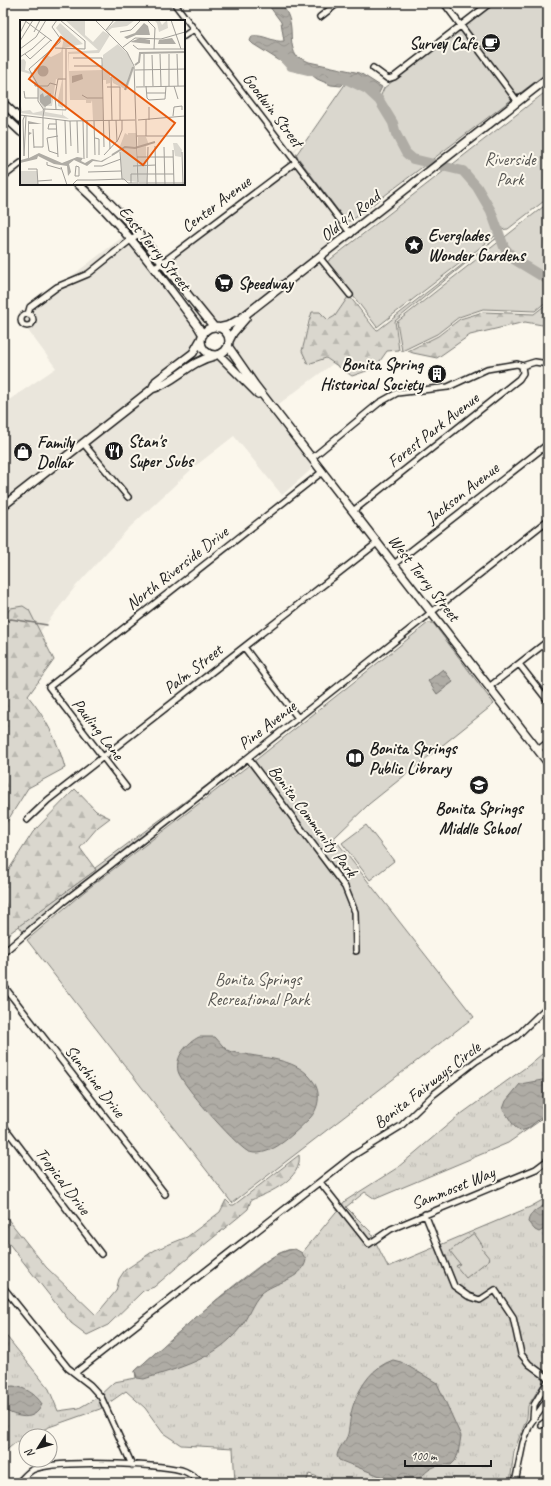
<svg xmlns="http://www.w3.org/2000/svg" width="551" height="1486" viewBox="0 0 551 1486" font-family="Caveat,sans-serif">
<style>
.built{fill:#eae6dc}
.grass{fill:url(#grass-tufts);stroke:#7b7a75}
.forest{fill:url(#forest-firs);stroke:#7b7a75}
.green{fill:#dad7ce;stroke:#7b7a75}
.water{fill:url(#water-waves);stroke:#74726e}
.lines{fill:none;stroke-linecap:round;stroke-linejoin:round}
.stream{stroke:#74726e;stroke-width:1.5}
.river{stroke:#afaca5;stroke-width:10}
.street-casing{stroke:#1c1c1c;stroke-width:8}
.secondary-casing{stroke:#1c1c1c;stroke-width:10}
.street{stroke:#fbf7ec;stroke-width:5}
.secondary{stroke:#fbf7ec;stroke-width:7}
.labels{text-anchor:middle;dominant-baseline:central;stroke-width:4;stroke-linejoin:round;paint-order:stroke}
.poi-label{font-size:17px;font-weight:bold;fill:#1c1c1c;stroke:#fbf7ec;text-anchor:start}
.street-label{font-size:17px;fill:#1c1c1c;stroke:#fbf7ec}
.park-label{font-size:17px;fill:#555451;stroke:#fbf7ec}
.inset-river{fill:none;stroke:#afaca5;stroke-width:2}
.inset-road{fill:none;stroke:#a29f99;stroke-width:1}
.view{fill:#e8590c;fill-opacity:0.15;stroke:#e8590c;stroke-width:2}
.inset-edge{fill:none;stroke:#1c1c1c;stroke-width:2}
</style>
<defs>
<pattern id="grass-tufts" width="24" height="20" patternUnits="userSpaceOnUse"><rect width="24" height="20" fill="#dad7ce"/><path d="M3 7l-1-3M5 7V3M7 7l1-3M15 17l-1-3M17 17v-4M19 17l1-3" fill="none" stroke="#bab8b0"/></pattern>
<pattern id="forest-firs" width="22" height="20" patternUnits="userSpaceOnUse"><rect width="22" height="20" fill="#dad7ce"/><path d="M5 1l3.5 6h-7zM16 11l3.5 6h-7z" fill="#bab8b0"/></pattern>
<pattern id="water-waves" width="16" height="10" patternUnits="userSpaceOnUse"><rect width="16" height="10" fill="#afaca5"/><path d="M0 5q4-4 8 0t8 0" fill="none" stroke="#96938d"/></pattern>
</defs>
<rect width="100%" height="100%" fill="#fbf7ec"/>
<filter id="ink" filterUnits="userSpaceOnUse"><feTurbulence type="fractalNoise" baseFrequency=".025" numOctaves="2"/><feDisplacementMap in="SourceGraphic" scale="8" xChannelSelector="R" yChannelSelector="G"/><feConvolveMatrix kernelMatrix="1 2 1 2 8 2 1 2 1" color-interpolation-filters="sRGB"/></filter>
<g filter="url(#ink)">
<!-- built -->
<path class="built" d="M300,144L293,155L345,224L353,223L431,165H434L238,317L226,323L215,324L165,262L294,158L290,153Z
M405,195L404,200L325,261L347,293L348,297L335,316L327,320L320,312L307,323L306,336L302,351L326,358L334,363L276,406L242,362L232,346L236,335L262,306Z
M124,236L195,327L199,336L198,339L190,351L148,388L3,502V399L6,402L56,368L18,317Z
M214,359H217L274,414L314,467L282,495L234,436L194,467L128,529L75,587L40,632L37,627L11,608L3,617V509L152,393L164,388L204,361Z"/>
<!-- grass -->
<path class="grass" d="M548,1049V1112L538,1122L508,1143L375,1199L365,1192L346,1207L370,1231L388,1267L530,1207L548,1197V1374L528,1406L527,1418L514,1451L510,1483H336L309,1474L306,1483H235L233,1448L181,1445L163,1433L145,1408L126,1391L100,1409L49,1427L30,1436H26V1438L15,1443L3,1453V1332L49,1389L58,1411L79,1408L98,1397L114,1382L136,1378L135,1371C173,1338 209,1304 249,1274C260,1266 272,1255 285,1251C291,1248 296,1250 302,1253L345,1201L397,1168L457,1117L529,1065Z"/>
<!-- forest -->
<path class="forest" d="M498,237L395,321L399,350L387,351L375,368L352,376L326,358L308,364L302,351C306,338 307,325 312,312H320L328,320L335,316L348,297L347,293L375,329L378,330Z
M548,303V326L525,322L470,335L437,358L413,353L408,351L438,336L460,319L483,312L534,314Z
M23,606L29,610L54,660L28,696C45,717 58,741 65,768L28,788L3,828V617L11,608Z
M75,789L96,811L110,818L98,827L80,848L96,870L3,938V871L6,874L33,832Z
M299,1155C303,1179 269,1193 251,1200L248,1209L241,1215L176,1268L154,1287L143,1291L108,1325L87,1335L71,1323L3,1236V1213L46,1267L96,1315L116,1291L119,1279L125,1270L155,1250L187,1237L220,1212L226,1200L231,1205H234Z"/>
<!-- green -->
<path class="green" d="M493,3H548V72L351,221H346L296,155L348,80L367,89L379,100L384,88Z
M548,90V198L508,229L498,230L499,233L377,327L327,262Z
M548,203V300L535,311L483,309L459,317L437,334L402,351L397,322Z
M428,623H433L494,704L369,804L334,838L474,1017L232,1203L27,940L85,891L257,759Z
M249,754L253,759L83,889L27,937L19,926L96,870L95,868Z
M366,825L394,861L370,880L342,843Z
M474,1233L483,1246L481,1248L490,1259L466,1278L456,1266L460,1264L450,1251Z"/>
<!-- water -->
<path class="water" d="M267,3H281C298,26 286,37 296,56L309,62L360,73L382,87L378,95L368,87L349,78L341,86L331,85L317,79L303,68L285,64L253,44L250,41L252,36C264,34 274,43 284,41L281,22Z
M443,669L453,682L437,694L428,681Z
M199,1037H215C219,1041 223,1047 227,1050C232,1053 239,1053 245,1054C269,1059 298,1059 313,1081C322,1093 319,1110 308,1120C295,1132 275,1154 255,1153C253,1153 248,1152 247,1151C235,1144 180,1083 178,1071C175,1056 187,1043 199,1037Z
M548,1079V1112L527,1129L520,1131L514,1126L503,1109L506,1101L520,1084Z
M548,1203V1227L539,1232L535,1230L528,1222C529,1212 540,1208 548,1203Z
M295,1249L302,1253L306,1260C302,1281 274,1281 261,1294C252,1303 248,1318 240,1328C216,1359 179,1368 144,1379L137,1378L135,1371C172,1338 208,1305 248,1276C262,1265 276,1251 295,1249Z
M393,1360L401,1362L437,1383L461,1436L458,1454L455,1461L451,1465C427,1464 429,1473 412,1483H398L339,1460L337,1456C338,1447 346,1442 348,1434C350,1424 350,1413 354,1403C362,1383 373,1367 393,1360Z
M13,1386C24,1387 36,1394 42,1404C35,1423 16,1417 3,1409V1387Z"/>
<g class="lines">
<!-- stream -->
<path class="stream" d="M3,621L11,619L47,625"/>
<!-- river -->
<path class="river" d="M282,56L291,66L316,72
M334,76L348,80L367,89L379,100L393,123L396,134L406,153L413,159L463,171L477,187L491,211L504,247L515,260L548,280"/>
<defs>
<path id="street" d="M174,3L351,234
M444,3L518,102
M320,17L338,3
M184,36L194,29
M373,68L388,79L394,77L490,3
M3,177L21,163
M320,258L350,295
M154,269L296,162
M21 320a6 6 0 1 1 12 0a6 6 0 1 1-12 0Z
M28,314L30,307L57,287L88,274L138,234
M83,443L128,497
M312,458L379,403L397,393L448,387L487,369L517,364L522,366L535,362L548,364
M353,511L519,379L523,373L522,366
M394,564L548,444
M244,647L298,718
M519,664L548,701
M489,687L548,641
M538,750L548,742
M248,758L345,887L355,912L356,951
M126,787L49,687L322,472
M27,820L48,800L377,543
M3,953L63,902L207,790L548,520
M3,985L165,1194
M3,1125L101,1254
M320,1182L369,1244L391,1229L536,1169L548,1160
M425,1214L454,1286L468,1296L480,1300L495,1290L513,1317L521,1354L529,1364L548,1378
M3,1287L68,1368L90,1385L101,1397L132,1465
M75,1373L354,1155L401,1126L434,1094L476,1061L517,1036L548,1006
M533,1418L534,1405L548,1381
M541,1425L548,1420
M18,1483C22,1479 27,1473 32,1470C54,1459 155,1464 181,1470C189,1472 196,1478 202,1483
M515,1483L523,1443L530,1424L548,1399"/>
<path id="secondary" d="M3,103L21,120
M3,115L21,132
M78,184C124,225 160,276 197,325L203,335
M91,184L134,228L214,327
M201 341a14 14 0 1 1 28 0a14 14 0 1 1-28 0Z
M218,328L227,326L240,319L548,78
M229,341L233,333L246,318
M228,346L255,385L548,763
M219,355L258,394
M152,389C175,382 190,361 214,356
M3,506L152,389L156,381L193,353L201,339"/>
</defs>
<!-- street casing -->
<use href="#street" class="street-casing"/>
<!-- secondary casing -->
<use href="#secondary" class="secondary-casing"/>
<!-- street -->
<use href="#street" class="street"/>
<!-- secondary -->
<use href="#secondary" class="secondary"/>
</g>
</g>
<!-- icons -->
<defs>
<symbol id="cafe-disc" viewBox="-11 -11 22 22"><circle r="9.5" fill="#1c1c1c" stroke="#fbf7ec"/><path d="M-5.5-4.5H6V0H3Q3 3.5 0 3.5H-2.5Q-5.5 3.5-5.5 0ZM3-3.2v2h1.7v-2ZM-6 4.5H4V6H-6Z" fill="#fff"/></symbol>
<symbol id="sight-disc" viewBox="-11 -11 22 22"><circle r="9.5" fill="#1c1c1c" stroke="#fbf7ec"/><path d="M0-6L1.8-2.2L6-1.7L2.9 1.2L3.7 5.4L0 3.3L-3.7 5.4L-2.9 1.2L-6-1.7L-1.8-2.2Z" fill="#fff"/></symbol>
<symbol id="supermarket-disc" viewBox="-11 -11 22 22"><circle r="9.5" fill="#1c1c1c" stroke="#fbf7ec"/><path d="M-6-5.5h2.5l.6 2H6L4.5 2H-2.5L-4.4-4H-6ZM-1.5 3.2a1.3 1.3 0 1 0 .1 0ZM3 3.2a1.3 1.3 0 1 0 .1 0Z" fill="#fff"/></symbol>
<symbol id="building-disc" viewBox="-11 -11 22 22"><circle r="9.5" fill="#1c1c1c" stroke="#fbf7ec"/><path d="M-4-6H4V6H1V3H-1V6H-4ZM-2.5-4.3h1.7v1.8h-1.7ZM.8-4.3h1.7v1.8H.8ZM-2.5-1h1.7V.8h-1.7ZM.8-1h1.7V.8H.8Z" fill="#fff"/></symbol>
<symbol id="restaurant-disc" viewBox="-11 -11 22 22"><circle r="9.5" fill="#1c1c1c" stroke="#fbf7ec"/><path d="M-5-6h1v4h1v-4h1v4h1v-4h1v5L-1.5 .5V6h-2V.5L-5-1ZM5-6V6H3V1.5H1.5Q1.5-4 5-6Z" fill="#fff"/></symbol>
<symbol id="shop-disc" viewBox="-11 -11 22 22"><circle r="9.5" fill="#1c1c1c" stroke="#fbf7ec"/><path d="M-5-2.5h2.3a2.7 3.5 0 0 1 5.4 0H5L5.5 6h-11ZM-1.5-2.5h3a1.5 2.3 0 0 0-3 0Z" fill="#fff"/></symbol>
<symbol id="library-disc" viewBox="-11 -11 22 22"><circle r="9.5" fill="#1c1c1c" stroke="#fbf7ec"/><path d="M-6-4Q-3-5.5-.7-3.5V5Q-3 3-6 4ZM6-4Q3-5.5 .7-3.5V5Q3 3 6 4Z" fill="#fff"/></symbol>
<symbol id="school-disc" viewBox="-11 -11 22 22"><circle r="9.5" fill="#1c1c1c" stroke="#fbf7ec"/><path d="M0-5L7-2L0 1L-7-2ZM-4 1L0 2.5L4 1V4Q0 6-4 4Z" fill="#fff"/></symbol>
</defs>
<g fill-rule="evenodd">
<use href="#cafe-disc" x="480" y="32" width="22" height="22"/>
<use href="#sight-disc" x="403" y="234" width="22" height="22"/>
<use href="#supermarket-disc" x="213" y="272" width="22" height="22"/>
<use href="#building-disc" x="426" y="363" width="22" height="22"/>
<use href="#restaurant-disc" x="103" y="440" width="22" height="22"/>
<use href="#shop-disc" x="12" y="441" width="22" height="22"/>
<use href="#library-disc" x="344" y="747" width="22" height="22"/>
<use href="#school-disc" x="468" y="774" width="22" height="22"/>
</g>
<g class="labels">
<!-- poi labels -->
<g class="poi-label">
<text x="477" y="43" text-anchor="end">Survey Cafe</text>
<text x="428" y="235">Everglades<tspan x="428" dy="20">Wonder Gardens</tspan></text>
<text x="238" y="283">Speedway</text>
<text x="423" y="364" text-anchor="end">Bonita Spring<tspan x="423" dy="20">Historical Society</tspan></text>
<text x="128" y="441">Stan's<tspan x="128" dy="20">Super Subs</tspan></text>
<text x="37" y="442">Family<tspan x="37" dy="20">Dollar</tspan></text>
<text x="369" y="748">Bonita Springs<tspan x="369" dy="20">Public Library</tspan></text>
<text x="479" y="808" text-anchor="middle">Bonita Springs<tspan x="479" dy="20">Middle School</tspan></text>
</g>
<!-- street labels -->
<g class="street-label">
<text transform="translate(273 110) rotate(53)">Goodwin Street</text>
<text transform="translate(216 204) rotate(-37)">Center Avenue</text>
<text transform="translate(350 216) rotate(-38)">Old 41 Road</text>
<text transform="translate(155 248) rotate(51)">East Terry Street</text>
<text transform="translate(433 430) rotate(-38)">Forest Park Avenue</text>
<text transform="translate(462 493) rotate(-38)">Jackson Avenue</text>
<text transform="translate(177 568) rotate(-38)">North Riverside Drive</text>
<text transform="translate(424 578) rotate(52)">West Terry Street</text>
<text transform="translate(193 669) rotate(-38)">Palm Street</text>
<text transform="translate(267 725) rotate(-38)">Pine Avenue</text>
<text transform="translate(98 729) rotate(52)">Pauling Lane</text>
<text transform="translate(313 821) rotate(53)">Bonita Community Park</text>
<text transform="translate(95 1081) rotate(52)">Sunshine Drive</text>
<text transform="translate(427 1085) rotate(-38)">Bonita Fairways Circle</text>
<text transform="translate(63 1181) rotate(53)">Tropical Drive</text>
<text transform="translate(453 1188) rotate(-22)">Sammoset Way</text>
</g>
<!-- park labels -->
<g class="park-label">
<text x="510" y="159">Riverside<tspan x="510" dy="20">Park</tspan></text>
<text x="258" y="979">Bonita Springs<tspan x="258" dy="20">Recreational Park</tspan></text>
</g>
</g>
<!-- overview -->
<g transform="translate(20 20)">
<rect width="165" height="165" fill="#fbf7ec"/>
<path d="M40,3L63,24L43,28V95L49,99L0,93V81L2,91L10,90L13,93L22,91L23,88L18,78V66L10,54L0,51V40L4,39L6,42L5,50L14,53V49L24,41L22,38L25,35L31,37L41,32L44,18L36,8ZM36,59L42,60L38,79V86L43,88L42,95L25,92L26,86H32ZM1,151H17L18,165H0Z" fill="#dad7ce" fill-rule="evenodd"/>
<path d="M45,0H65V15L73,22L83,11L90,15L79,33L49,34V59L48,32L78,30ZM97,0H115L107,6L92,8L88,11L91,15L86,10ZM134,0L140,1L142,5L147,0L148,8L139,12L137,3ZM98,24L108,34L114,48L107,70L93,63L90,53V63L86,64V60H83V35Z" fill="#dad7ce"/>
<path d="M153,123H157L162,130L161,137L155,136Z" fill="#dad7ce"/>
<path d="M82,50L83,100H73L72,80L71,83H66V80H50L49,51ZM105,113L108,115V126V113H116L117,162L102,160L100,126ZM118,117H126L129,125L126,126L127,162H118Z" fill="#dad7ce"/>
<path d="M124,3L128,6L130,15H116L107,19L104,17L115,13ZM120,18L130,20V24L110,22ZM152,18L156,24H138L139,20ZM17.5 51a5.5 5.5 0 1 1 11 0a5.5 5.5 0 1 1-11 0ZM62,54L63,59L52,63V56ZM23,73L24,77L31,73V83L25,87L20,82V75ZM0,97L1,140L8,138V101L22,104H9V112L12,113L9,115V138L19,133L42,143L57,137L63,138L61,141L65,143L72,139L81,141L100,131L82,142L73,141L67,146L54,140L49,144L51,152L48,156L47,146L34,144L18,136L17,139L0,143Z" fill="#afaca5"/>
<path class="inset-river" d="M115,45L119,42L120,33L165,32M105,70L113,47M92,135L105,127L115,128L135,122"/>
<path class="inset-road" d="M4,0L32,21M75,0L107,32L114,46L118,165M127,0L135,8L134,29M151,0L161,29M86,10L94,0M14,12L20,0M100,12L111,10L121,0M0,13L6,1M0,21L13,0M113,25L118,29H165M103,27L115,18L141,19L165,12M35,28L65,29V21L40,0M0,29L16,17L26,0M5,34L10,39L31,20M124,34V66M140,34L141,66M149,34V66M157,34L158,66M132,35L133,66M0,37L12,29L26,16M53,38H82L84,127M54,46H82M115,50L165,49M91,57L92,100M15,62V66H28L30,63L37,65M126,66L127,78L129,80L145,79L146,66M154,66L158,79M87,67H100V100M116,67L165,66M4,71L5,78H18M127,73H145M62,75L67,78H83M24,89L46,90V29M36,89L35,76L38,59H46M0,95L49,101L115,100M5,95L3,100L4,136L6,96M153,96L154,87L162,86V90M23,97L24,90L18,81V65L9,49L40,22V18L32,7L37,0M36,99L38,137M126,99V116M45,100L46,134M89,100L90,129M96,100L97,122M118,100L165,96M129,100V87M50,101L51,126M57,101L58,133M63,101L64,139M67,101V138M74,101L75,135M36,104H29L28,109H36M13,109L14,128M38,116L27,118L29,131L38,134M117,116H165M75,118L79,119V135M135,126L136,165M14,127H23V97M144,127L145,165M153,130L154,165M100,132L102,159M162,132L163,165M84,135L98,120L102,110V100M117,137H153M27,142V145L41,149M56,146L59,147V156H55ZM74,146H82L101,139M113,146L136,145M41,147L47,165M8,149H17L18,165M68,152L101,151M18,161L32,160M111,163V154H154M119,163H165M52,165L57,160H74L104,159L108,163H117M127,165L128,127"/>
<path class="view" d="M41,17L155,103L123,145L9,59Z"/>
<rect width="165" height="165" class="inset-edge"/>
</g>
<!-- margin -->
<rect width="551" height="1486" fill="none" stroke="#fbf7ec" stroke-width="16"/>
<rect x="8" y="8" width="535" height="1470" fill="none" stroke="#1c1c1c" stroke-width="1.5" filter="url(#ink)"/>
<!-- north arrow -->
<g transform="translate(38 1448) rotate(233)"><circle r="19" fill="#fbf7ec" stroke="#a29f99"/>
<path d="M0-3L7 15L0 10L-7 15Z" fill="#1c1c1c"/>
<text y="-6" font-size="11" font-weight="bold" text-anchor="middle" fill="#1c1c1c">N</text>
</g>
<!-- scale -->
<path d="M405 1460v6h86v-6" fill="none" stroke="#1c1c1c" stroke-width="2"/>
<text x="411" y="1460" font-size="12" fill="#1c1c1c" stroke="#fbf7ec" stroke-width="3" paint-order="stroke">100 m</text>
</svg>
